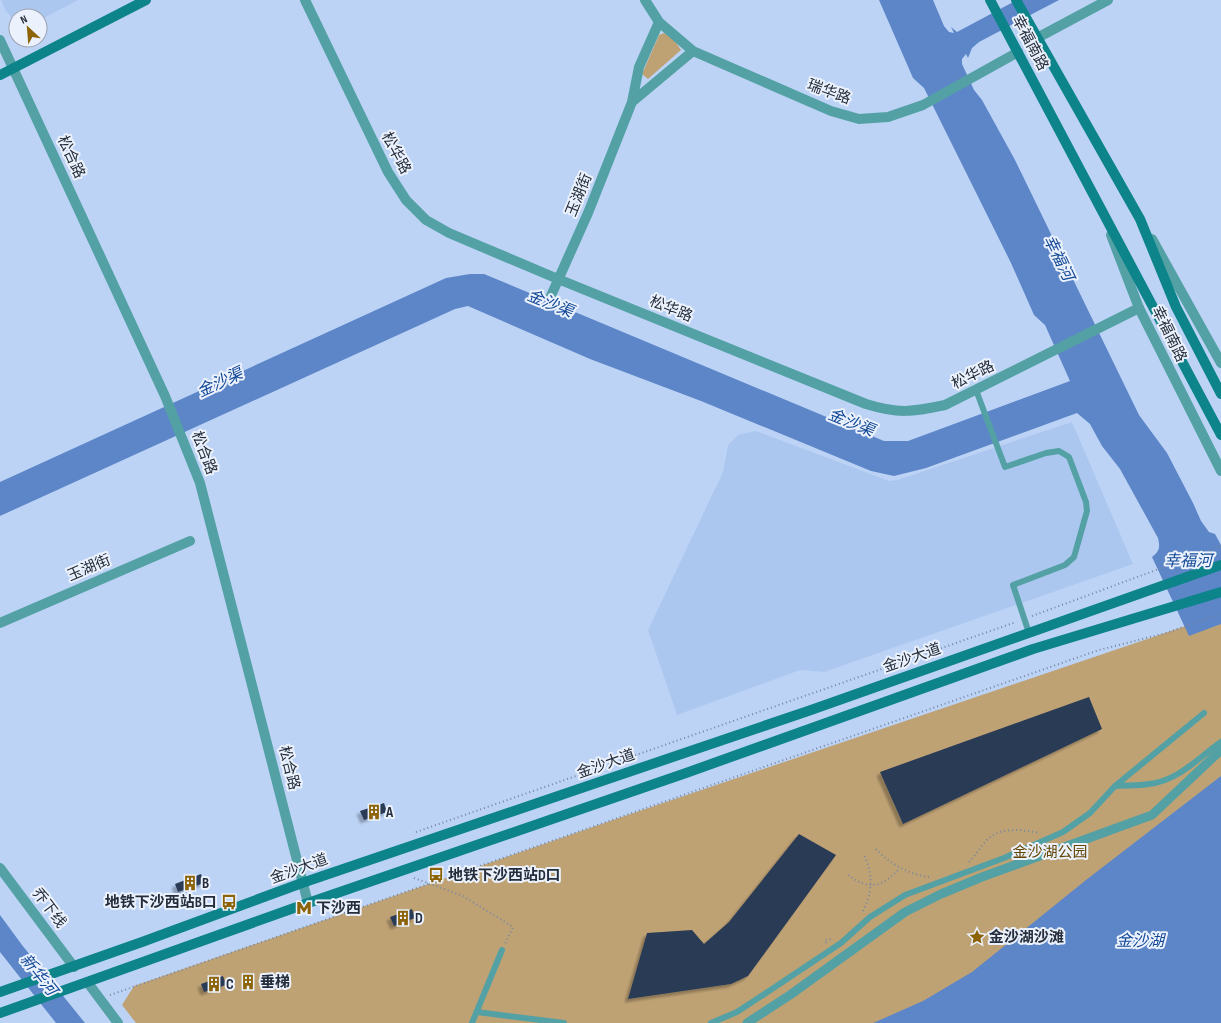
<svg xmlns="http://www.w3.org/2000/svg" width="1221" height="1023" viewBox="0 0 1221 1023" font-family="'Sofia Sans Condensed','Noto Sans SC',sans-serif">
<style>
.built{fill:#acc7ef}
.green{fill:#bfa274}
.water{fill:#5c86c8}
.building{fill:#293b57;filter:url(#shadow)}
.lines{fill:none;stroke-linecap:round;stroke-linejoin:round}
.path{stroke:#7787a1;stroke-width:2;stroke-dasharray:1 3;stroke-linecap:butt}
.service{stroke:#53a1a4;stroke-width:6}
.pedestrian{stroke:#53a1a4;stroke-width:9}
.minor{stroke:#53a1a4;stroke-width:10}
.tertiary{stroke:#53a1a4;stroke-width:10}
.secondary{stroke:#0c8489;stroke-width:10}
.labels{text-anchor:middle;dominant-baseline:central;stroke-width:4;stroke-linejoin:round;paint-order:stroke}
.street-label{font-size:15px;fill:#252d3b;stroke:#ebf2fd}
.poi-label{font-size:15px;font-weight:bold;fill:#252d3b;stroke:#ebf2fd;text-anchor:start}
.park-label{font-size:15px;fill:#644503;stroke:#ebf2fd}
.water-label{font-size:16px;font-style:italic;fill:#134897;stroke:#ebf2fd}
</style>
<defs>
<filter id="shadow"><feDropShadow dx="-3.5" dy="3.5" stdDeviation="1" flood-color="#0004"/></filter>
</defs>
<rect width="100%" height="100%" fill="#bcd3f6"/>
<!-- built -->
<path class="built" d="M1,0H78L40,20V16H16V22L6,11Z
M1072,422L1133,564L824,672L800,670L677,715L648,630L723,472L728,445L738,435L756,431L889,481L897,480Z"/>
<!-- green -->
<path class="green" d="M664,33L675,41L681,50L648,79L642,74L659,35Z
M1221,614V1023H136L122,1005L134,986L613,820Z"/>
<!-- water -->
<path class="water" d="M879,0H933L944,26L949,32L954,33L951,27L957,32L1017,0H1059L979,42L972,48L968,58L966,54L962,59V64L974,90L982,100L1015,160L1139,415L1167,453L1193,503L1201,521L1209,532L1215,534L1221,545V624L1189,636L1152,557C1160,551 1160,547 1158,538L1120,469L1102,446L1090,424L1077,413L926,468L894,476L871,471L701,401L590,359L468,306L455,309L0,516V482L446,278L470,274H484L884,441H908L1070,381L1045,325L1034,315L1011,263L924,88L913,78Z
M1221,776V1023H873L923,1001L972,972L1086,880Z
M0,915L22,945L85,1023H56L0,952Z"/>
<!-- building -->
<path class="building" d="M1089,697L1102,729L903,824L880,772Z
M384,803L387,812L364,820L360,811Z
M799,834L836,855L748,976L731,984L628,999L647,933L692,930L704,944L729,922Z
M201,874L204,883L178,892L175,884Z
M412,909L415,918L394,926L390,917Z
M223,976L226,985L204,992L201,984Z"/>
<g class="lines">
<!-- path -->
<path class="path" d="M1032,616L1221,546
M416,832L1016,622
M876,849C888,863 910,875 929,877
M969,862C976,855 981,846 987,840C1001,826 1023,830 1040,833
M848,875C869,891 883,887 900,868
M414,878L463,896L513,927L505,944
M863,911C873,892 873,874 864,855
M826,943L825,940L831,939
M110,995L1099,650L1166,633L1221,614"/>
<!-- service -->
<path class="service" d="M976,390L1005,467L1046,453L1059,451L1069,457L1086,502L1087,511L1074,557L1065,565L1013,585L1029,633
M1115,786C1126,785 1138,786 1149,784C1178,781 1198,758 1221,742
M477,1012L564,1023
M472,1023L502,950
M711,1023L737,1012L769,991L841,943L870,917L905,895L1004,858L1063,832L1090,813L1115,786L1204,713"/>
<!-- pedestrian -->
<path class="pedestrian" d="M747,1023L790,995L905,912L941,894L982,877L1152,815L1221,750"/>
<!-- minor -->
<path class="minor" d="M305,0L388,172L406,200L426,220L449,233L558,279L866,404C898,414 913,412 945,405L1139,308
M645,0L659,22L693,51L831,111L859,119L888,117L923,105L1018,52
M1037,38L1108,0
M632,102L693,51
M550,298L588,213L632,102L639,67L659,22
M0,623L190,541
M0,868L74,967
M88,983L118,1023"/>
<!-- tertiary -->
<path class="tertiary" d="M0,40L165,396L200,483L308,903
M1111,235L1139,308L1221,471
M1152,239L1221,363"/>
<!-- secondary -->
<path class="secondary" d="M990,0L1221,435
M1016,0L1140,219L1176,307L1221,394
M0,75L146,0
M0,992L142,942L302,883L811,710L1221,565
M0,1013L308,903L686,773L1033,649L1221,592"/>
</g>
<!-- icons -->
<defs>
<symbol id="building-bare" viewBox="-9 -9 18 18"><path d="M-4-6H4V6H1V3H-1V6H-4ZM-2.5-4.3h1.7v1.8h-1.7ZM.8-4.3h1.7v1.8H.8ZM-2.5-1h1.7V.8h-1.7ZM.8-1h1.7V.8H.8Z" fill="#8d6307" stroke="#ebf2fd" stroke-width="2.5" paint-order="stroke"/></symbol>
<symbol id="bus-bare" viewBox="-9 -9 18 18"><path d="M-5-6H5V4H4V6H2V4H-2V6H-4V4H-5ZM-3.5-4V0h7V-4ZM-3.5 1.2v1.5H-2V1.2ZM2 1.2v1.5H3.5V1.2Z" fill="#8d6307" stroke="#ebf2fd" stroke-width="2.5" paint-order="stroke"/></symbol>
<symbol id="metro-bare" viewBox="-9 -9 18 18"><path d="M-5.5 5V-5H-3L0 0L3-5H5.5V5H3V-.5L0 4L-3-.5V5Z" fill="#8d6307" stroke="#ebf2fd" stroke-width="2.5" paint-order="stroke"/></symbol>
<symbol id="sight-bare" viewBox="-9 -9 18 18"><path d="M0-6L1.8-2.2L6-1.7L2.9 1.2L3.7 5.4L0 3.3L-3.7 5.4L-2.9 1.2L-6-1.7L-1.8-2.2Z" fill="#8d6307" stroke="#ebf2fd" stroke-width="2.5" paint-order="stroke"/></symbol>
</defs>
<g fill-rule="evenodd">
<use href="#building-bare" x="363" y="801" width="22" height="22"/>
<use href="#bus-bare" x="425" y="864" width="22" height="22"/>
<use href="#building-bare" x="179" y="872" width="22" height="22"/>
<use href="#bus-bare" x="218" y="891" width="22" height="22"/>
<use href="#metro-bare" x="293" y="897" width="22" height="22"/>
<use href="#building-bare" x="392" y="907" width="22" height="22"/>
<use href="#sight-bare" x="966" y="926" width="22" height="22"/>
<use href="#building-bare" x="237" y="971" width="22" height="22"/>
<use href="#building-bare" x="203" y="973" width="22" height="22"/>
</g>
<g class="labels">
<!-- street labels -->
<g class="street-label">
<text transform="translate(1030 43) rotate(62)">幸福南路</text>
<text transform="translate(829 92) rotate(20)">瑞华路</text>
<text transform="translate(396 153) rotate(62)">松华路</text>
<text transform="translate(71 157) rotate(65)">松合路</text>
<text transform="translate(579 195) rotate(-68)">玉湖街</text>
<text transform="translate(671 309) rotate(22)">松华路</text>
<text transform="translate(1169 334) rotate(64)">幸福南路</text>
<text transform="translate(973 375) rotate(-26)">松华路</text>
<text transform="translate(204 453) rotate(69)">松合路</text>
<text transform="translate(89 568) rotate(-23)">玉湖街</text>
<text transform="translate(912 658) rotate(-19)">金沙大道</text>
<text transform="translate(606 764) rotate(-19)">金沙大道</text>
<text transform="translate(289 768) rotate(76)">松合路</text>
<text transform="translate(299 869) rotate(-20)">金沙大道</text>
<text transform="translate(49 908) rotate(53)">乔下线</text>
</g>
<!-- poi labels -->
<g class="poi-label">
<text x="386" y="812">A</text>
<text x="448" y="875">地铁下沙西站D口</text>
<text x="202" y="883">B</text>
<text x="217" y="902" text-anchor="end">地铁下沙西站B口</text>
<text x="316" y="908">下沙西</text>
<text x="415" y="918">D</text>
<text x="989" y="937">金沙湖沙滩</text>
<text x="260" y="982">垂梯</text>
<text x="226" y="984">C</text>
</g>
<!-- park labels -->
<g class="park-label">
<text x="1050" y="852">金沙湖公园</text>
</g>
<!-- water labels -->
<g class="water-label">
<text transform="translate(1058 258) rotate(64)">幸福河</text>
<text transform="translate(550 304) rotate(22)">金沙渠</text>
<text transform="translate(220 383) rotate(-25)">金沙渠</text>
<text transform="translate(851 423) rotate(22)">金沙渠</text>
<text x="1188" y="561">幸福河</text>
<text x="1140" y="941">金沙湖</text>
<text transform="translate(38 975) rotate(51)">新华河</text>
</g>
</g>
<!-- north arrow -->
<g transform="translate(28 28) rotate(334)"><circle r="19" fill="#ebf2fd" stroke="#9ca3af"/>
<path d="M0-3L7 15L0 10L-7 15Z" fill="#8d6307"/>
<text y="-6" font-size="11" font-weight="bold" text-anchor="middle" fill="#252d3b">N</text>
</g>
</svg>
